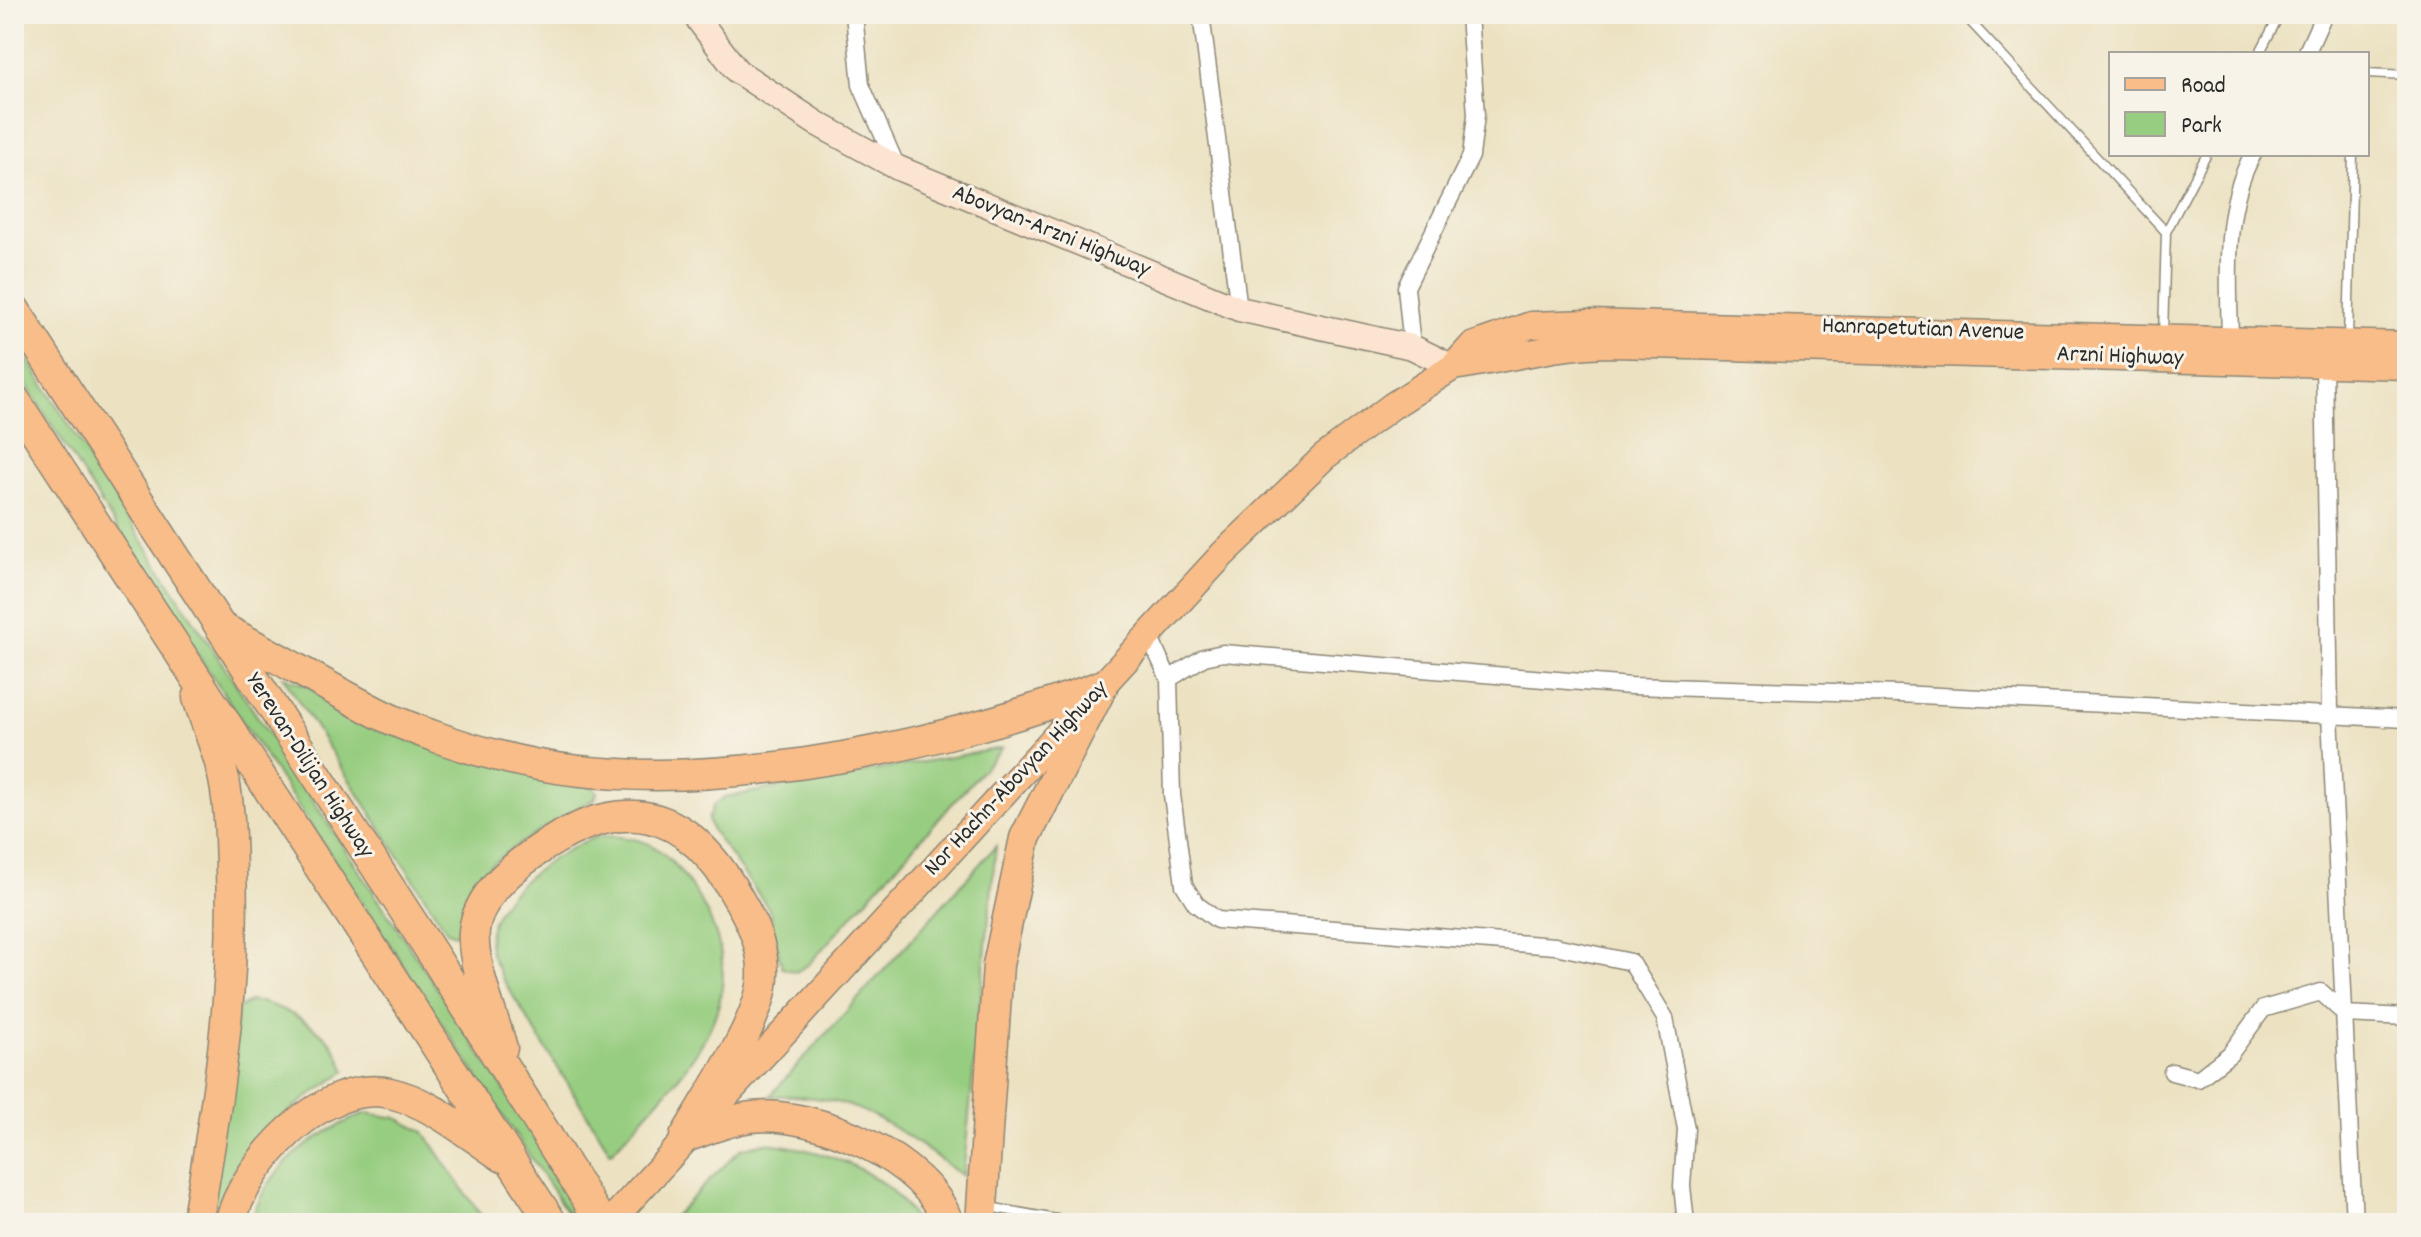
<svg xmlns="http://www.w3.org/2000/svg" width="2421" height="1237" viewBox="0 0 2421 1237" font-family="Dekko,sans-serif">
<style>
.green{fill:#97cd80;stroke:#617c56;stroke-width:2}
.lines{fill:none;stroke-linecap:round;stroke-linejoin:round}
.lane-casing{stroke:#8c8676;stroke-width:11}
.street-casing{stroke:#8c8676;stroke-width:19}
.secondary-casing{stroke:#8c8676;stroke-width:27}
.primary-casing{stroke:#8c8676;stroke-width:29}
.highway-casing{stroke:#8c8676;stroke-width:33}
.lane{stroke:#fff;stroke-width:8}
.street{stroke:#fff;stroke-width:16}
.secondary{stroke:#fce5d0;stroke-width:24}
.primary{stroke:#f8bd89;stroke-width:26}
.highway{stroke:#f8bd89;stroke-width:30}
.labels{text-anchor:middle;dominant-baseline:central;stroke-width:6;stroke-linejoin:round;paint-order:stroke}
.street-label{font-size:24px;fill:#2b2b2b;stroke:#f7f3e8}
</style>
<rect width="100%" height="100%" fill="#f7f3e8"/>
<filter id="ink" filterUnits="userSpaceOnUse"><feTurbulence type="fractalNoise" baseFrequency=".0125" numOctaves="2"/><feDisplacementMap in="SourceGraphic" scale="16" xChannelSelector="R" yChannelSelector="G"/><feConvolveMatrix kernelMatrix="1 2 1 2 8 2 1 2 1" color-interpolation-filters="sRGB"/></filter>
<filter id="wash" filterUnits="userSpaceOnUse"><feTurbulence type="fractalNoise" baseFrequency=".006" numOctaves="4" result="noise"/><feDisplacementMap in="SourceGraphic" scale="32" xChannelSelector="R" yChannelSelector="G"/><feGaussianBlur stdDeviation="1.8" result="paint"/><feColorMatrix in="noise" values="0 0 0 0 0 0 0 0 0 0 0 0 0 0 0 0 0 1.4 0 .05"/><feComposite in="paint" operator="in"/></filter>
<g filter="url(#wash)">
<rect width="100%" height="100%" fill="#ece2c2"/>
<!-- green -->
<path class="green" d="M14,338L175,592L585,1212L574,1223L179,626L14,365Z
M283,677L592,786L597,792L595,799C571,811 481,864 470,885C463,898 462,914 463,928L456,934L447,931Z
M1002,748L809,964L796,972L782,968L769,909L712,830L708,820L714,805L725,797Z
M599,836C647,836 663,846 690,885C771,1001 685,1069 611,1153L502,978C498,969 492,959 490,949C480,900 560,849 599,836Z
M996,846L963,1176C895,1128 859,1092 770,1096Z
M250,1001C276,1002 319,1026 334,1047C339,1054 342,1064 346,1071C288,1111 227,1149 214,1223H203L238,1009Z
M366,1113L397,1118L424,1132L486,1223H251C266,1166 315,1134 366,1113Z
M765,1143C821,1149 889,1169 916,1223H667L741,1149Z"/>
</g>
<g filter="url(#ink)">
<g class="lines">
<defs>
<path id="lane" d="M1967,18L2166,232
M2259,54L2280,14
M2367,73L2407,75
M2163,336L2166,232L2207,154
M2348,338L2353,154
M989,1207L1079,1223"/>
<path id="street" d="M854,14L861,85L897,167
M1201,14L1239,309
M2306,54L2324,14
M2230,339C2229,278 2222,210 2253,154
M1412,347L1406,287L1471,156L1476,115L1469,14
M2324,363L2330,714L2354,1223
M1149,636L1169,679L1172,795L1184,885L1196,904L1217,920L1555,946L1631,962L1665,1018L1686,1129L1682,1186L1686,1223
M1169,679L1204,657L1223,653L1631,686L1899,694L2407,719
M2172,1072L2198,1079L2230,1054L2263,1009L2321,992L2345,1014L2407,1017"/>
<path id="secondary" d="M694,14L737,71L816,123L898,168L1239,309L1412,347L1453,367"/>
<path id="primary" d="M1453,367C1508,359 1558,344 1614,344L2407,366
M609,1223L1223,554L1324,457L1392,406L1453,367L1472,346L1531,325L1589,323L2407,345"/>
<path id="highway" d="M14,309L434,956L602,1223
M14,399L552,1223
M220,627C272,654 322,684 374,711C406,728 463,747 499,756C679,805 932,750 1103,685
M502,1048C493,1016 471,963 474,931C478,898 506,873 531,855C619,792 686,803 739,900C754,925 767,956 762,986C755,1029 708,1097 685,1137
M685,1137C706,1130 729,1120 751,1117C813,1109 929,1160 948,1223
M197,1223C217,1105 236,990 231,871C230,837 230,800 221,767C215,744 205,721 198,698
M230,1223C245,1163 323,1078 390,1093C431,1102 468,1134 503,1157
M981,1223L998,965L1025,838L1103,685"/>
</defs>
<!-- lane casing -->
<use href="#lane" class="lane-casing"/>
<!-- street casing -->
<use href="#street" class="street-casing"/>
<!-- secondary casing -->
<use href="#secondary" class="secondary-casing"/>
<!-- primary casing -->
<use href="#primary" class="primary-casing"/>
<!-- highway casing -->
<use href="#highway" class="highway-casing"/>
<!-- lane -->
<use href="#lane" class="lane"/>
<!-- street -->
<use href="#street" class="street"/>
<!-- secondary -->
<use href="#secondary" class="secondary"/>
<!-- primary -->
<use href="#primary" class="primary"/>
<!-- highway -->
<use href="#highway" class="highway"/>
</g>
</g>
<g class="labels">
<!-- street labels -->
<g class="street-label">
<text transform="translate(1051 232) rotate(22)">Abovyan-Arzni Highway</text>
<text transform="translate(1923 330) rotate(2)">Hanrapetutian Avenue</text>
<text transform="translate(2120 357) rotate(2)">Arzni Highway</text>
<text transform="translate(309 766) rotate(57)">Yerevan-Dilijan Highway</text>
<text transform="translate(1017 779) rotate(-47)">Nor Hachn-Abovyan Highway</text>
</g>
</g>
<!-- margin -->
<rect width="2421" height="1237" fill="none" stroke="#f7f3e8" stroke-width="48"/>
<!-- legend -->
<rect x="2109" y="52" width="260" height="104" fill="#f7f3e8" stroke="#a5a39c" stroke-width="2"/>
<rect x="2125" y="78" width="40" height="12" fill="#f8bd89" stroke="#a5a39c" stroke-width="2"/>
<text x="2181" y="92" font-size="24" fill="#2b2b2b">Road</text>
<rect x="2125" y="112" width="40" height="24" fill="#97cd80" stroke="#a5a39c" stroke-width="2"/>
<text x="2181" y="132" font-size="24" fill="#2b2b2b">Park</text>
</svg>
